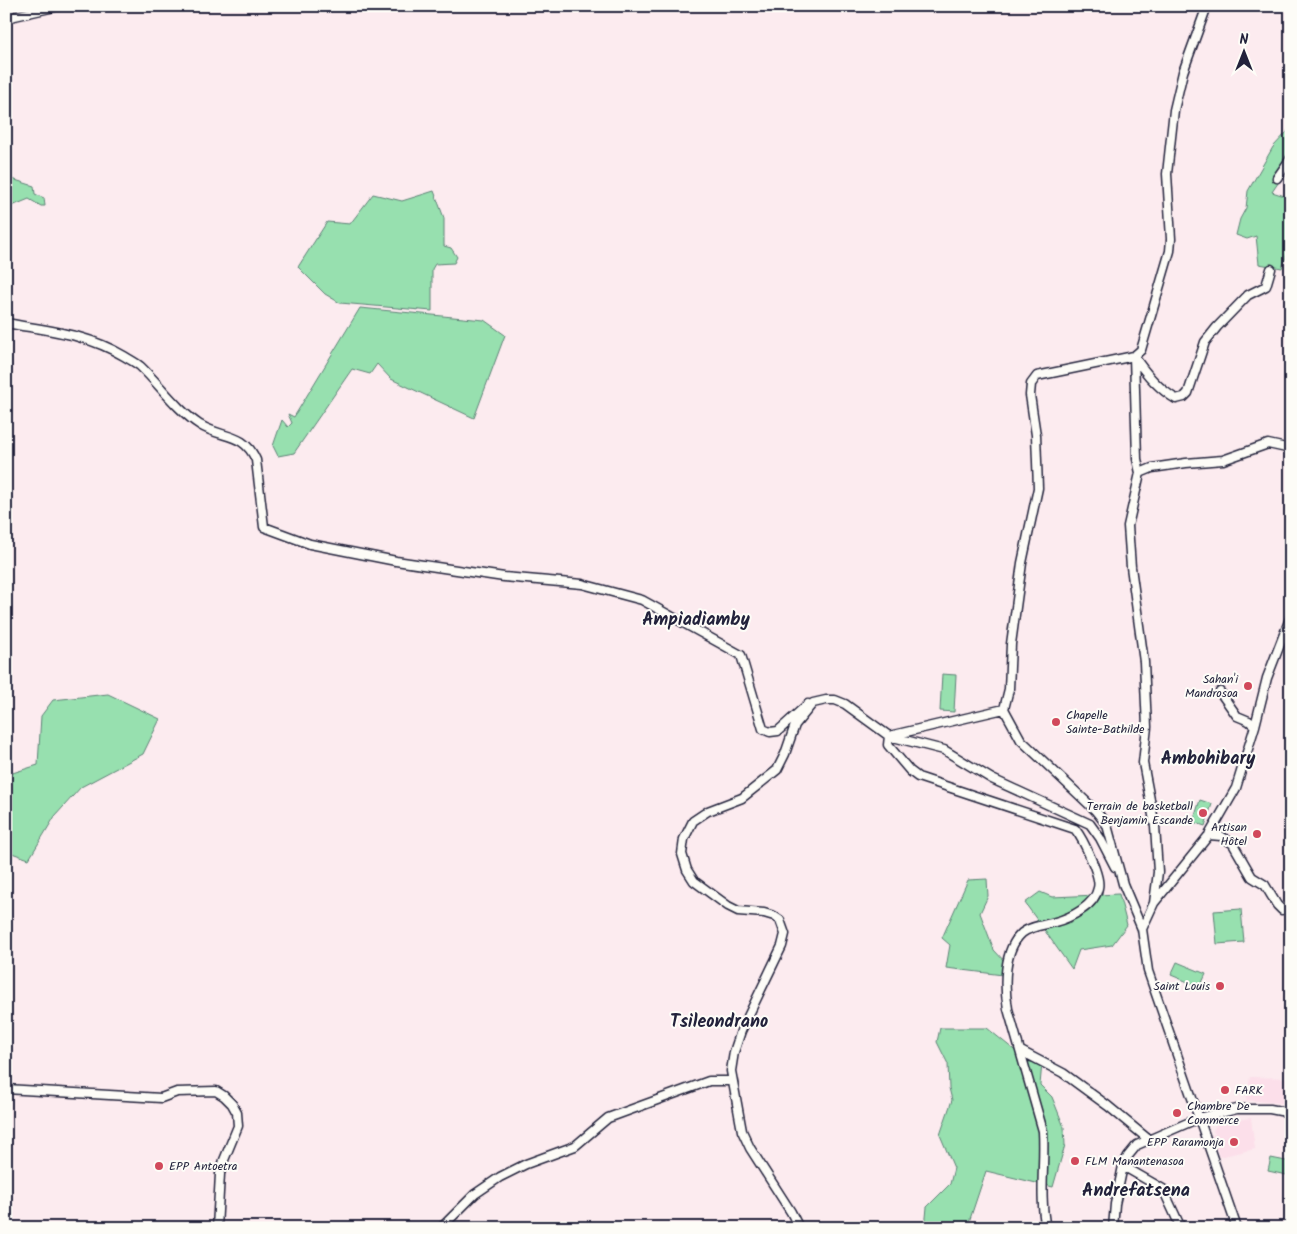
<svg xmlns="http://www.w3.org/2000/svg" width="1297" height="1234" viewBox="0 0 1297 1234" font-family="Kalam,sans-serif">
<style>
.built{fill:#fcdfea}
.green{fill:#97e0af;stroke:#5c8175}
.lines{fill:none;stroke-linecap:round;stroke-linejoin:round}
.minor-casing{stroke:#22223b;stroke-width:11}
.minor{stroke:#fdfcf7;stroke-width:8}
.poi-dot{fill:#d1495b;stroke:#fdfcf7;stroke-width:2}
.labels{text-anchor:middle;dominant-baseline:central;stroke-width:4;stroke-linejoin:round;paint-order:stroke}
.poi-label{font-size:12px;fill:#22223b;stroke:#fdfcf7;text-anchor:end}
.district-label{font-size:18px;font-weight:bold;fill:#22223b;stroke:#fdfcf7}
</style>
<rect width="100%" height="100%" fill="#fcebef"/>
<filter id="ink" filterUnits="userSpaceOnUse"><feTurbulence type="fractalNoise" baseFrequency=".02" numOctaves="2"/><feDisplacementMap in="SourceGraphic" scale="10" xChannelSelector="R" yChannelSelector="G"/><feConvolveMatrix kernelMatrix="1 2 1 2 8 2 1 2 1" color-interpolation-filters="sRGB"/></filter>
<g filter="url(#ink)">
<!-- built -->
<path class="built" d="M1250,1077L1289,1078V1104L1246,1100Z
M1251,1118L1255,1149L1219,1157L1212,1135L1215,1134L1213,1131L1217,1123Z"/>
<!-- green -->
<path class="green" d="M1291,125V164L1272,192L1291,198V243L1282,268L1259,264L1256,236L1247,239L1236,235L1240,219L1246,208L1248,191L1273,147L1287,132Z
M12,179L34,186L35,194L44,198L45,206H41L29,199L12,206L6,207V180Z
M434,191L444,218V246L451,248L457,257L454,263L435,264L432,269V311L340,303L325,294L298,267L327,222L350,224L373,194L402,201Z
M360,308L484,320L505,335L474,418L391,379L377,364L370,374L352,369L294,453L278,456L273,446L282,420L288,427L292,423L288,414L294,417Z
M942,674L956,675L954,712L940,711Z
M108,694L160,719L143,754L81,787L55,816L29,859L6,851V775L38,765L41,716L53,700Z
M1200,800L1212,804L1205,826L1193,822Z
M987,879L988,896L980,913L994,950L1006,963L1003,975L946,968L950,945L942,938L968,880Z
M1040,892L1052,897L1119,894L1127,925L1112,945L1079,950L1072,969L1025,903Z
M1241,909L1244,942L1217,944L1214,911Z
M1177,962L1206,974L1200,987L1171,975Z
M940,1028H987L1029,1062L1042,1063L1040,1085L1052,1097L1064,1127L1065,1145L1053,1187L986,1171L967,1228H925L927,1207L950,1184L954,1168L940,1135L952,1100L949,1088L948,1064L937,1042Z
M1271,1158L1291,1162V1176L1268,1171Z"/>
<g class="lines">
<defs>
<path id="minor" d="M1207,6L1183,72L1174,110L1167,174L1171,239L1170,251L1141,350L1134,356L1037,376L1031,384L1030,395L1036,435L1038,488L1022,563L1011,644L1009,689L1004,709L1021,740L1095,810L1107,825L1123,884L1142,929L1148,971L1237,1228
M6,18L59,6
M1277,178L1291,158
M6,323C49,331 85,333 124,356C129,359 135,362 140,366C160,385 177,410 200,425C223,439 244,432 256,460L264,527L310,544L396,561L504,577L582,584L642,600L741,655L763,729L770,732L778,731L808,704
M1134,356C1145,373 1159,389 1176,399L1184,397L1188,393L1205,342L1217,327L1248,295L1266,286L1271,269
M1134,356L1137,459L1140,473
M1220,692L1237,716L1249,721L1255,726
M1004,709L889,736L888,745L910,771L918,777L1075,829C1084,840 1088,852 1094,866C1096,872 1100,881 1098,888C1095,906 1070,918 1055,922C1045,925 1030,926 1022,933C1003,950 1004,987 1008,1009L1043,1131C1045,1163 1039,1196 1046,1228
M1209,835L1221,836L1233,844L1252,877L1265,885L1277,905L1282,910L1291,908
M1154,903L1158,872L1155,826L1143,763L1147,727L1144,662L1131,567L1128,526L1140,473L1152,468L1186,463L1223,460L1268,444L1291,449
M1142,929L1154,903L1209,835L1236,788L1255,726L1267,678L1291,616
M1021,1051L1063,1073L1108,1106L1148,1139
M6,1089L161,1098L177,1092L216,1091L224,1096L232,1104L237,1113L238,1126L224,1160L220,1174L217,1228
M1123,1166L1163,1189L1181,1228
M441,1228L475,1194L500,1177L526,1164L575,1146L608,1118L709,1081H732
M799,1228L791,1212L750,1148L742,1131L731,1071L734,1052L741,1031L782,946L785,934L780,920L774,916L764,913L738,911L728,906L694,881L687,870L682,854L684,839L693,821L708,811L742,798L777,770L785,754L795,725L813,703L826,700H835L845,704L889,736L944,750L992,779L1090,824L1100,838L1115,867
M1113,1228L1115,1204L1123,1166L1128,1156L1137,1145L1199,1118L1237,1109H1270L1291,1113"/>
</defs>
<!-- minor casing -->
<use href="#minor" class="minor-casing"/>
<!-- minor -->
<use href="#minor" class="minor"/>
</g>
</g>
<!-- markers -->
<g class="poi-dot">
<circle cx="1248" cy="686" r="5"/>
<circle cx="1056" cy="722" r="5"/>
<circle cx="1203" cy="813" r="5"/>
<circle cx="1257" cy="834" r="5"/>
<circle cx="1220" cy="986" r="5"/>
<circle cx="1225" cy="1090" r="5"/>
<circle cx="1177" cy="1113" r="5"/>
<circle cx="1234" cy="1142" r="5"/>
<circle cx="1075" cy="1161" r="5"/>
<circle cx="159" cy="1166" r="5"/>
</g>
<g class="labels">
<!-- poi labels -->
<g class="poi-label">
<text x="1238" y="679">Sahan'i<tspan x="1238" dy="14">Mandrosoa</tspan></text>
<text x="1066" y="715" text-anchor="start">Chapelle<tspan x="1066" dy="14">Sainte-Bathilde</tspan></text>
<text x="1193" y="806">Terrain de basketball<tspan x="1193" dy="14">Benjamin Escande</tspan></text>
<text x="1247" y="827">Artisan<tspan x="1247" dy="14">Hôtel</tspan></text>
<text x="1210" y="986">Saint Louis</text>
<text x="1235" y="1090" text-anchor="start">FARK</text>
<text x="1187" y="1106" text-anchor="start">Chambre De<tspan x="1187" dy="14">Commerce</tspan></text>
<text x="1224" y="1142">EPP Raramonja</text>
<text x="1085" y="1161" text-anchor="start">FLM Manantenasoa</text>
<text x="169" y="1166" text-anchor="start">EPP Antoetra</text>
</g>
<!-- district labels -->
<g class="district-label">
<text x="696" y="620">Ampiadiamby</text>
<text x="1208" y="759">Ambohibary</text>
<text x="719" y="1022">Tsileondrano</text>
<text x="1136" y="1191">Andrefatsena</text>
</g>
</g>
<!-- margin -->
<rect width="1297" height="1234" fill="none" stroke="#fdfcf7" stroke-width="25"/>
<rect x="12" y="12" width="1272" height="1209" fill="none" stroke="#22223b" stroke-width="2" filter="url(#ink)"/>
<!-- north arrow -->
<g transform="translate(1244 52)" stroke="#fdfcf7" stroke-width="4" paint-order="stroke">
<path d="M0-4L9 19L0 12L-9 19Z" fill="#22223b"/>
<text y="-8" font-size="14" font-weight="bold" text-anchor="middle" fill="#22223b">N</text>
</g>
</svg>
